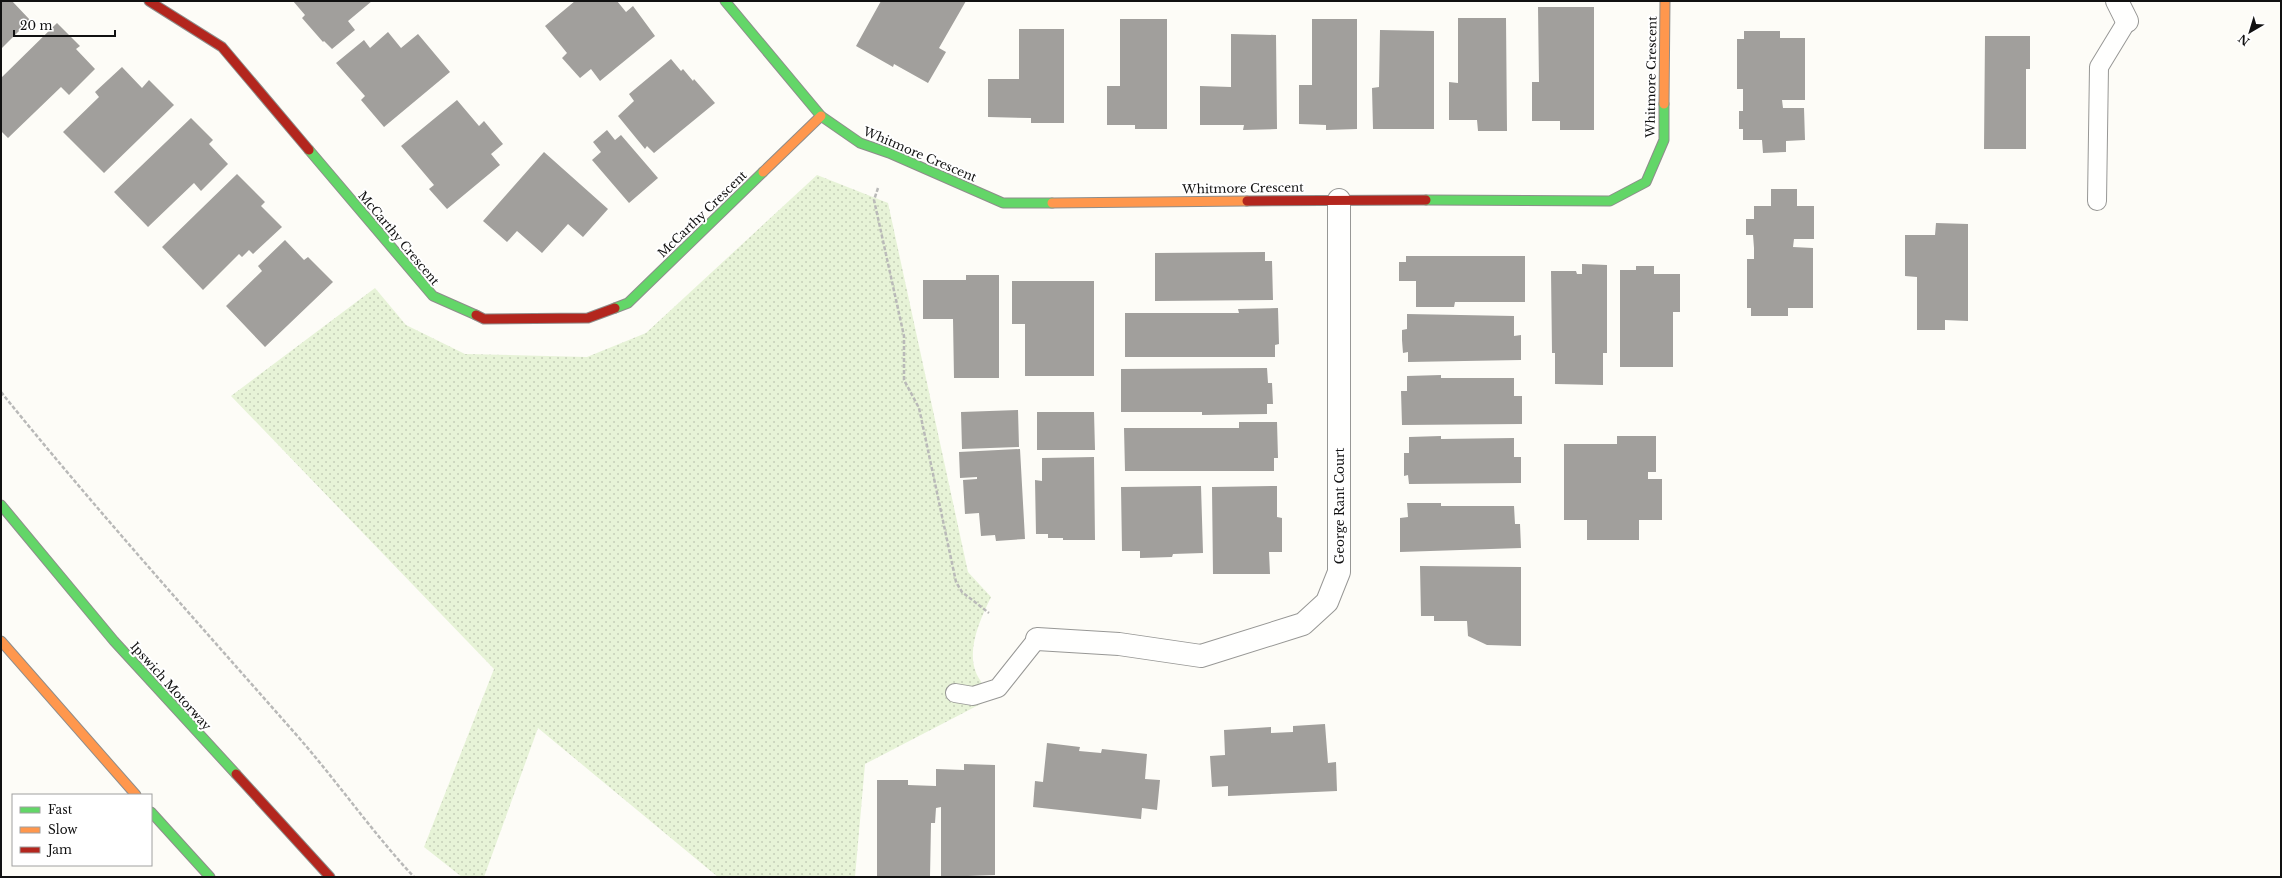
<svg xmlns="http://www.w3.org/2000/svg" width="2282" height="878" viewBox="0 0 2282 878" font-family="'Libre Baskerville',serif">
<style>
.park{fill:url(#park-dots)}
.building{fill:#a19f9c}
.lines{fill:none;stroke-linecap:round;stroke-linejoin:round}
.lane-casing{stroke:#979795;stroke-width:20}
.street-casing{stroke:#979795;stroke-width:24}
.fast-casing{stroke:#8e8d8b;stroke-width:11}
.slow-casing{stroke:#8e8d8b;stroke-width:11}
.jam-casing{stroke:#8e8d8b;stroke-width:11}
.path{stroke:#b9b9b8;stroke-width:2.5;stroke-dasharray:4 2;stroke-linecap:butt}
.lane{stroke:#fffffe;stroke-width:18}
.street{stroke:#fffffe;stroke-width:22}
.fast{stroke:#63d668;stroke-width:9}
.slow{stroke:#ff974d;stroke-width:9}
.jam{stroke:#b3261e;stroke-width:9}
.labels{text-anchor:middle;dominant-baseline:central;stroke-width:4;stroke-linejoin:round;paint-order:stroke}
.street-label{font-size:12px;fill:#111;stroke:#fff}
</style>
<defs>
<pattern id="park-dots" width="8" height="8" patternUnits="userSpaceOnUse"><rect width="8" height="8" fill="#e7f3d7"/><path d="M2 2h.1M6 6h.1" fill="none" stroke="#c5cfb8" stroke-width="1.8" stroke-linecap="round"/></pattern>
</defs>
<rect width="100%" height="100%" fill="#fdfcf7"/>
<!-- park -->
<path class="park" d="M817,175L888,203L968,572L991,597C980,620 963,655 980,680C983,686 989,691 994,697L865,764L855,877H718L538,728L484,877H462L424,847L494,669L231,396L375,288L406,325L465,354L587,357L646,333Z"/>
<!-- building -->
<path class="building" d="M1,1H12L30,20L1,49Z
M293,1H372L348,21L355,30L332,49L324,41L323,42L302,18L305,15Z
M575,1H617L626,12L633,6L655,36L600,81L591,69L580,78L562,58L567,53L545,26Z
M881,1H966L939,48L946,52L928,83L894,64L893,67L856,46Z
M1538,7H1594V130H1560V121H1532V82H1539Z
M1458,18H1506L1507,131H1478L1477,120H1449V82L1458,83Z
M1120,19H1167V129H1135V125H1107V86H1120Z
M1312,19H1357V129L1326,130V125L1299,124V85H1312Z
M57,23L80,46L76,49L95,69L69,95L61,87L8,138L1,131V78Z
M1019,29H1064V123H1031V118L988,117V79H1019Z
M1380,30L1434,31V129H1373L1372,88L1379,87Z
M1744,31H1780V38H1805V100H1782L1783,108H1804L1805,140L1786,141V152L1763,153L1762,140H1743V129H1739V111H1743V89H1737V39H1744Z
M388,32L401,48L418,34L450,72L384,127L361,100L365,96L336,63L364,40L370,48Z
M1231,34L1276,35L1277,129L1243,130L1244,125H1200V86L1231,87Z
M1985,36H2030V69H2026V149H1984Z
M671,59L681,71L683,69L693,81L694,79L715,103L654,153L647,146L645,149L618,116L634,101L629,94Z
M122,67L142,88L149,80L174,105L104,173L63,132L99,97L95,92Z
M457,100L479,126L484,121L503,144L491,154L500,165L447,209L429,189L434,185L401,146Z
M191,118L213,140L209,144L228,164L201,191L194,183L148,227L114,192Z
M607,130L615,140L621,135L658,178L629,203L592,160L601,152L593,142Z
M544,152L608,209L583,237L568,224L542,253L517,231L507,242L483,221Z
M237,174L265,202L261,206L282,227L253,254L249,250L242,257L239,254L203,290L162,247Z
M1771,189H1797V206H1814V239H1794L1793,247L1813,248V308H1788V316H1751V308H1747V259H1754V248L1753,235H1746V219H1754V206H1771Z
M1936,223L1968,224V321L1945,320V330H1917V277L1905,276V235H1935Z
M285,240L304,260L308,257L333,282L265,347L226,306L262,271L258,266Z
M1265,252V261H1272L1273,300L1155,301V253Z
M1406,256H1525V302H1455L1454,307H1416V281H1399V262H1406Z
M1582,264L1607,265V353H1603V385L1555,384V353H1552L1551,271H1576L1577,274H1582Z
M1636,266H1654V274H1680V312H1673V367H1620V270H1636Z
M966,275H999V378H954L953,319H923V280H966Z
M1012,281H1094V376H1025V324H1012Z
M1278,308L1279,344L1275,345V357H1125V313H1239L1238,309Z
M1407,314L1514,316V336L1521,335V360L1408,362V352L1403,353L1402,340V330L1407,329Z
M1267,368L1268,383H1272L1273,404H1267V414L1202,415V412H1121V369Z
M1441,375V378H1514V396H1522V424L1402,425L1401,391H1407V376Z
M1018,410L1019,447L962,449L961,412Z
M1037,412H1094L1095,450H1037Z
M1239,422H1277L1278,458H1274V471H1125L1124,428H1239Z
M1441,436V439L1514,438V457H1521V483L1409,484L1408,475L1404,476V453H1409V437Z
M1617,436H1656V472H1648V479H1662V520H1639V540H1587V520H1564V444H1617Z
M1020,449L1025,539L996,541L995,535L981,536L979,513L965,514L963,480L977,479V477L960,478L959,452Z
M1094,457L1095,540H1063V538H1048V534H1036L1035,480L1042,481V458Z
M1201,486L1203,553L1173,554L1172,557L1140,558V551H1122L1121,487Z
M1277,486V517L1282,518V552H1269L1270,574H1213L1212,487Z
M1407,503H1441V506H1514L1515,524H1520L1521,548L1400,552V518L1408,517Z
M1420,566L1521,567V646L1487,645L1468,636L1467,621H1434V616H1421Z
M1325,724L1328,763L1336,762L1337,791L1228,796V786L1212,787L1210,756L1225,755L1224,730L1271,727V733L1293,732V726Z
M1047,743L1080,747L1079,751L1101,753L1102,749L1147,754L1145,779L1160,780L1157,810L1142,808L1141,819L1033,807L1035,781L1043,782Z
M964,764L995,765V875L941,877V807L936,808L935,823H931L930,877H877V780H908V785L936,786V769L964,770Z"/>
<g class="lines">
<defs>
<path id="lane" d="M2097,201L2099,67L2127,21
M955,693L973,696L998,688L1037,639"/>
<path id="street" d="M2117,1L2127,21
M1037,639L1119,644L1201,656L1303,624L1327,602L1339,572V200"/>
<path id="fast" d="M725,1L821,116L860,143L889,153L1003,203H1052
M309,150L433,296L476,315
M1426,200L1610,201L1646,182L1664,140V104
M615,308L628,303L763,172
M1,505L114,641L236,774
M151,812L210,877"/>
<path id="slow" d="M1664,104L1665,1
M763,172L821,116
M1052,203L1247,201
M1,641L136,795"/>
<path id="jam" d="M149,1L222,47L309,150
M1247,201L1426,200
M476,315L484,319L588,318L615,308
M236,774L330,877"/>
</defs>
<!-- lane casing -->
<use href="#lane" class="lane-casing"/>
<!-- street casing -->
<use href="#street" class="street-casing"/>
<!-- fast casing -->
<use href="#fast" class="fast-casing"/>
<!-- slow casing -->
<use href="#slow" class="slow-casing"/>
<!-- jam casing -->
<use href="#jam" class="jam-casing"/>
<!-- path -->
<path class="path" d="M878,188L874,200L904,336V380L919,408L956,582L962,592L989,613
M1,392C97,511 199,624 300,739C339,784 373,833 414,877"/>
<!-- lane -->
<use href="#lane" class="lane"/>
<!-- street -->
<use href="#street" class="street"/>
<!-- fast -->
<use href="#fast" class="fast"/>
<!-- slow -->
<use href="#slow" class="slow"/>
<!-- jam -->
<use href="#jam" class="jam"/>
</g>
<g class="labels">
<!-- street labels -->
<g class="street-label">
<text transform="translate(1651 77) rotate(-89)">Whitmore Crescent</text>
<text transform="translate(920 154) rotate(23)">Whitmore Crescent</text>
<text transform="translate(1243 188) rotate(-1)">Whitmore Crescent</text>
<text transform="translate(702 214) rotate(-44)">McCarthy Crescent</text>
<text transform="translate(399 238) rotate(50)">McCarthy Crescent</text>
<text transform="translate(1339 506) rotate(-90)">George Rant Court</text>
<text transform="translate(171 686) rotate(48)">Ipswich Motorway</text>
</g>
</g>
<!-- border -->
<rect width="2282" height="878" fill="none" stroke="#111111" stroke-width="4"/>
<!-- legend -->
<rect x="12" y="794" width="140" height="72" fill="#ffffff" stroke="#a0a0a0"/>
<rect x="20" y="807" width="20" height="6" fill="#63d668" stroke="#a0a0a0"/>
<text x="48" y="814" font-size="12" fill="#111111">Fast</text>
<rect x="20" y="827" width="20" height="6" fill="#ff974d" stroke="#a0a0a0"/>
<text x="48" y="834" font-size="12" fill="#111111">Slow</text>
<rect x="20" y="847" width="20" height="6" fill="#b3261e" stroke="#a0a0a0"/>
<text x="48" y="854" font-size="12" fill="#111111">Jam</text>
<!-- north arrow -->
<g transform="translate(2250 32) rotate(218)" stroke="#ffffff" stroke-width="3" paint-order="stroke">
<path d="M0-3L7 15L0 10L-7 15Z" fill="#111111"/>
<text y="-6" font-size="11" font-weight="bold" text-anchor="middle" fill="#111111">N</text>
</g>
<!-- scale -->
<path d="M14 30v6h101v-6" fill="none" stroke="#111111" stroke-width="2"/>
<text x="20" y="30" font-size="12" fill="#111111" stroke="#ffffff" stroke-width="3" paint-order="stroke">20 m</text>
</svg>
